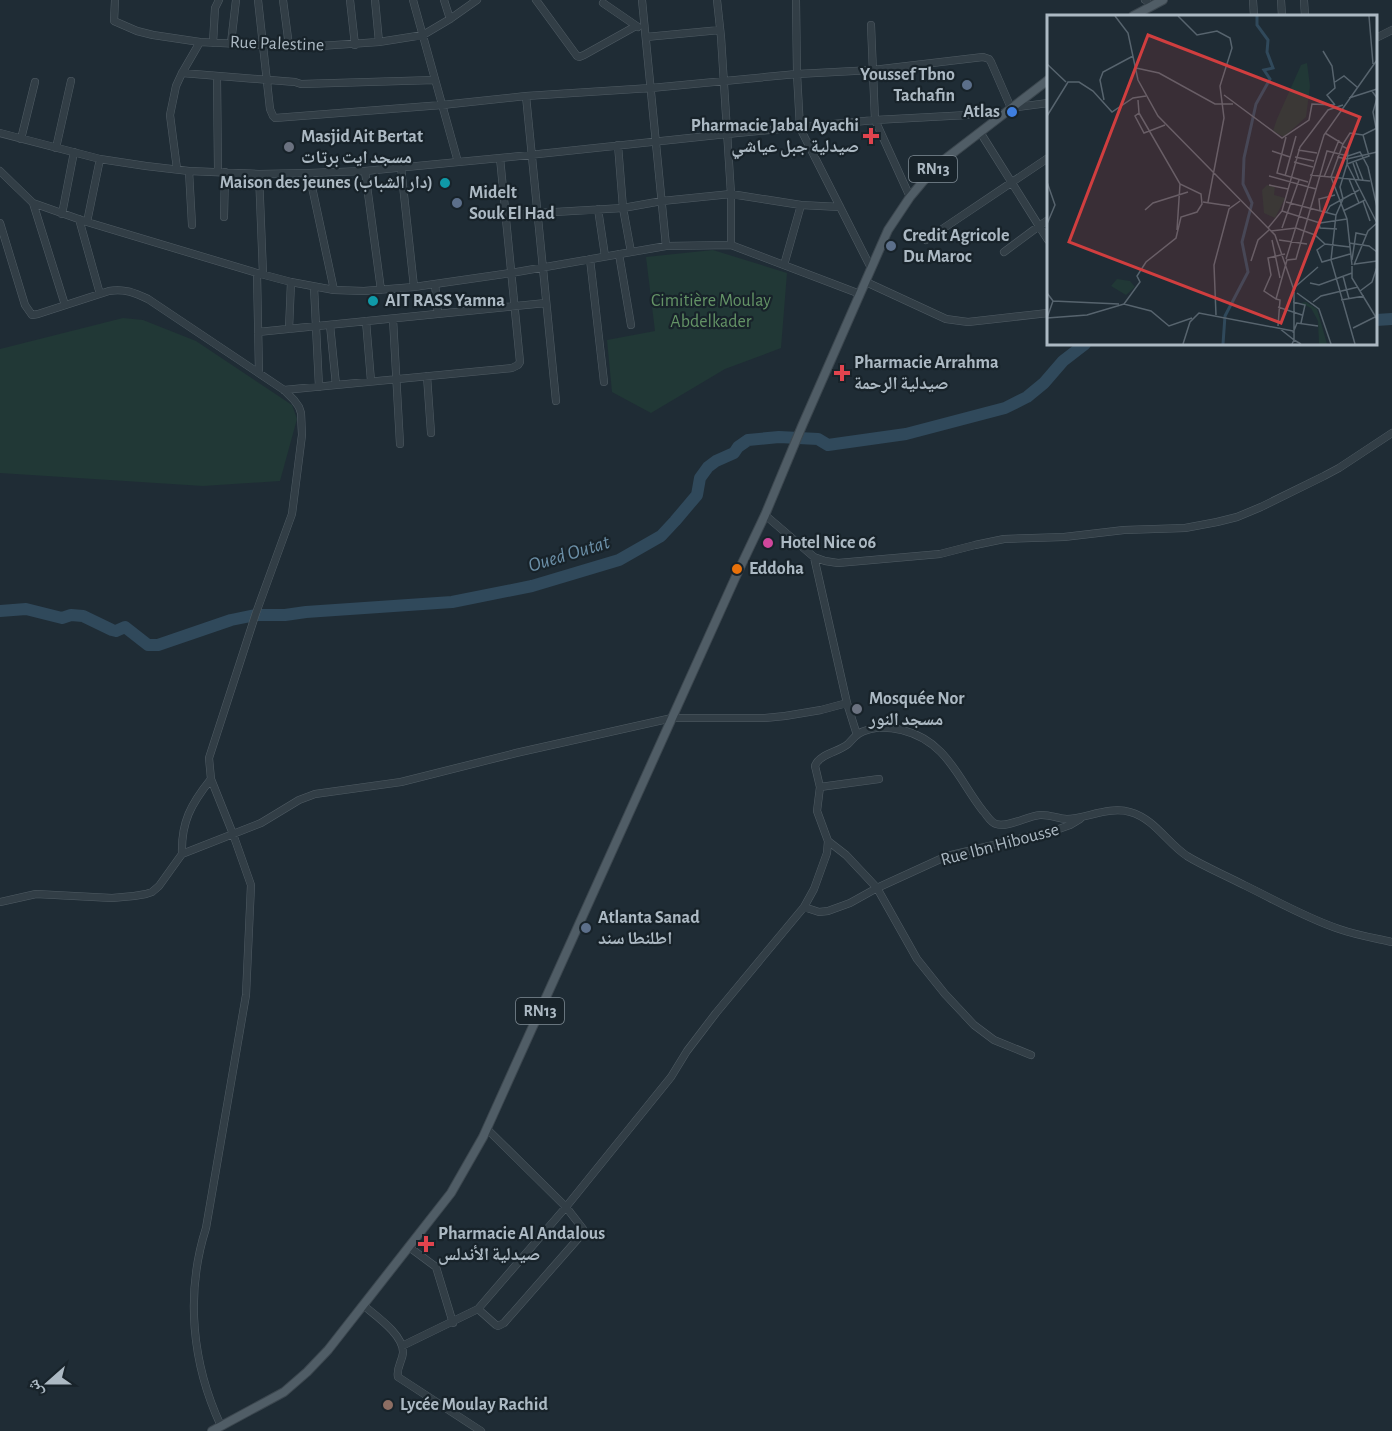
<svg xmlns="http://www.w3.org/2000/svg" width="1392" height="1431" viewBox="0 0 1392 1431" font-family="'Alegreya Sans','Noto Naskh Arabic',sans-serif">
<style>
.green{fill:#213836}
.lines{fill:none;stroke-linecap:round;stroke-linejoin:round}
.river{stroke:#30495b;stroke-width:12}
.minor-casing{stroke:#505c64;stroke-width:8}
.major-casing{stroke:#3c474f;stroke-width:10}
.minor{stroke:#323e46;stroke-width:7}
.major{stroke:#505d66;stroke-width:8}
.service-dot{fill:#5c6f8a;stroke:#18232a;stroke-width:2}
.shop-dot{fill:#3f7fe0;stroke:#18232a;stroke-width:2}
.health-dot{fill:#e0444e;stroke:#18232a;stroke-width:2}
.worship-dot{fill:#6b7280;stroke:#18232a;stroke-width:2}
.culture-dot{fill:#0f9aa8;stroke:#18232a;stroke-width:2}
.hotel-dot{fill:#d1479c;stroke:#18232a;stroke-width:2}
.food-dot{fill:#e8710a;stroke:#18232a;stroke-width:2}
.education-dot{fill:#8d6e63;stroke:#18232a;stroke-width:2}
.labels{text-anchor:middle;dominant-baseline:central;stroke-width:4.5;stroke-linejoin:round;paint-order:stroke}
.shield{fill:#18232a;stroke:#808c95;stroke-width:1.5}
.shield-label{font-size:16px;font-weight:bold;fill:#acb9c3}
.street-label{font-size:18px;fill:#acb9c3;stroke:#18232a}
.poi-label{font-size:18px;font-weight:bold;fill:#acb9c3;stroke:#18232a;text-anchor:start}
.park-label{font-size:18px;fill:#649366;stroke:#18232a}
.water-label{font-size:20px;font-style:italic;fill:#6c90a8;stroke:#18232a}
.inset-river{fill:none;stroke:#30495b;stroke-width:3}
.inset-road{fill:none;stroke:#57646e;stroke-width:1.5}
.view{fill:#d03e3f;fill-opacity:0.15;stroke:#d03e3f;stroke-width:3}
.inset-edge{fill:none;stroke:#acb9c3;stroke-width:3}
</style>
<rect width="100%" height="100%" fill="#1f2c35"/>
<!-- green -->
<path class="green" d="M713,250L787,273L781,348L725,369L651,413L612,392L607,340L655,331L646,257Z
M123,318L143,320L196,341L292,405L297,419L280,481L203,486L0,473V349Z"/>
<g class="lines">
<!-- river -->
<path class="river" d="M1376,320L1392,319
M0,611L26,609L62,618L71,615L83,616L112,630L116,631L125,627L148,645H158L231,620L255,615H285L306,612L452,602L532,586L619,560L661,536L675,521L697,495L700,478L708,467L716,461L734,453L738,447L748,440L779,437L818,439L828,445L842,443L906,434L1005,408L1027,397L1044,383L1063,361L1085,344"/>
<defs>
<path id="minor" d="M115,0L114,21L137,31L153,35L200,42
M258,0L270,109L273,116L275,118L442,105L526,96L651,88L797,74L873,70L983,57L989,59L991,62L1011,108L1048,103
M283,0L289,46
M350,0L355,45
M375,0L379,42
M413,0L458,162
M444,0L450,19
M536,0L577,56L579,57L584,55L636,26
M642,0L666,246
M717,0L721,37L731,194V245
M796,0L797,74L800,128L871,268
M1145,0L1147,1
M1253,0L1254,16
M1281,0L1282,16
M1304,0L1305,16
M603,3L638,27
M871,25L875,120L910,197
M646,37L720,30
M1376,38L1392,30
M213,43L215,8L219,0
M231,43L236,0
M182,73L295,82L301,84L435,80
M217,76L218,171
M526,96L556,401
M980,132L1039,226L1048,220
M0,133L100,159L146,166L189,171L259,174L309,173L365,171L500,158L727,134L875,120L1005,113
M21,139L35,82
M618,145L623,208L631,252
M56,148L71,81
M401,167L414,287
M177,169L170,115L176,86L182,73L200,42L305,47L379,42L423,35L450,19L477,0
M0,171L33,203L87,222L257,273L291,282L334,290L364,291L414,287L511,273L666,246L731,245L860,294
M189,171L192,225
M365,171L381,290
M309,173L334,290
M259,174L263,274
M33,203L65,305
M598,209L605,256
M62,214L74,152
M506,216L538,213L623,208L662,201L731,194L801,205L840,207
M224,217L225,172
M79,219L100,294
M87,222L100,159
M0,223L25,305L32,315L38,314L109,291C124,288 135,293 148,299L284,390L294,400L299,407L301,413L302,435L292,514L256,613L209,758L211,779C191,804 181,822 182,854
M926,240L1048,158
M1004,252L1039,226L1048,240
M619,254L631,325
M590,259L604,382
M784,265L801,205
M257,273L259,373
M866,282L946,319L968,322L1048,313
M435,284L438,314
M314,287L319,387
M393,319L400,444
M366,321L371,381
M330,325L336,385
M289,329L291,282
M258,332L546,303
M427,376L431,433
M284,390L512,368L518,365L520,362L500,158
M765,515L814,557L825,561L838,563L940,554L975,545L1004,539L1064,537L1124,530L1185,528L1217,522L1237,517L1261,507L1324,476L1339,468L1392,433
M814,557L847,703L857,735
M211,779L233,834L251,885L246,995L206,1228C185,1294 192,1364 221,1426
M820,787L879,779
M828,841L846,855L877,888L917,959L945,994L974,1025L994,1040L1031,1055
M0,902L36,894L112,898L134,896L146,894L152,892L159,886L182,854L261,823L299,800L315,794L401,782L516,753L672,718H765L785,716L821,710L847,703
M804,907L819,912L828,911L850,903L877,888L947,856L1056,830L1070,825L1080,819
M409,1247L436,1267L453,1323
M363,1305C376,1316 404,1335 403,1353C402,1362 396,1368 398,1377L481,1431
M478,1309L496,1325L498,1326L504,1323L583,1233V1229L566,1207L487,1129
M402,1346L478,1309L566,1207L671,1077L687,1051L716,1013L804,907L814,889L827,853L828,841L817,811L820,787L815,766C819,754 839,752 848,744C851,741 854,737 858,734C871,726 888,727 902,730C947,741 958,779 983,811C987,815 990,822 996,824C1008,828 1027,816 1040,815C1049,814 1058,819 1067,819C1087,818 1110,806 1130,812C1155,819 1167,843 1187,856C1205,867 1225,875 1244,885C1275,900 1306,918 1339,929C1356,935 1374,938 1392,942"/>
<path id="major" d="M1133,16L1163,0
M212,1431L284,1392L307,1372L328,1350L451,1193L483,1137L737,574L765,515L802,426L888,230L910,197L936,166L1048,80"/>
</defs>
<!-- minor casing -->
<use href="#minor" class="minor-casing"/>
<!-- major casing -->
<use href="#major" class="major-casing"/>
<!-- minor -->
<use href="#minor" class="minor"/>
<!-- major -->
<use href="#major" class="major"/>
</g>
<!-- markers -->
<g class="service-dot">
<circle cx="967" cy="85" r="6"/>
<circle cx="457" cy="203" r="6"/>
<circle cx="891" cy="246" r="6"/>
<circle cx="586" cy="928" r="6"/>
</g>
<circle class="shop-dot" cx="1012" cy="112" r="6"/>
<g class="health-dot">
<path d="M868 127h6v6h6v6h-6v6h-6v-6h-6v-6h6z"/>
<path d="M839 364h6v6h6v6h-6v6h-6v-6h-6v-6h6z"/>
<path d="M423 1235h6v6h6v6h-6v6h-6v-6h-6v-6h6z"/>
</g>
<g class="worship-dot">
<circle cx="289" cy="147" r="6"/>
<circle cx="857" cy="709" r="6"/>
</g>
<g class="culture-dot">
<circle cx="445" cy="183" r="6"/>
<circle cx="373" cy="301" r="6"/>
</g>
<circle class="hotel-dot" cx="768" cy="543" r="6"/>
<circle class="food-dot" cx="737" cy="569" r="6"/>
<circle class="education-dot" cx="388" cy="1405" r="6"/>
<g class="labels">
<!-- shield labels -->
<g class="shield">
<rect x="909" y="156" width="48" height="26" rx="4.5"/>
<rect x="516" y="998" width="48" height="26" rx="4.5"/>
</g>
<g class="shield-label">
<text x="933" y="169">RN13</text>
<text x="540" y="1011">RN13</text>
</g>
<!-- street labels -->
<g class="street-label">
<text transform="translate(277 44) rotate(2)">Rue Palestine</text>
<text transform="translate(1000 845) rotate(-15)">Rue Ibn Hibousse</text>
</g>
<!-- poi labels -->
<g class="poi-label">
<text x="955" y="75" text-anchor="end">Youssef Tbno<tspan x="955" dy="21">Tachafin</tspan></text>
<text x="1000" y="112" text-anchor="end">Atlas</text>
<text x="859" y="126" text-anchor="end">Pharmacie Jabal Ayachi<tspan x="859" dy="21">صيدلية جبل عياشي</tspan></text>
<text x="301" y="137">Masjid Ait Bertat<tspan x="301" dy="21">مسجد ايت برتات</tspan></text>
<text x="433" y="183" text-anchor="end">Maison des jeunes (دار الشباب)</text>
<text x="469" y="193">Midelt<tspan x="469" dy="21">Souk El Had</tspan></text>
<text x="903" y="236">Credit Agricole<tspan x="903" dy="21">Du Maroc</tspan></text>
<text x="385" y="301">AIT RASS Yamna</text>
<text x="854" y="363">Pharmacie Arrahma<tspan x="854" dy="21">صيدلية الرحمة</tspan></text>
<text x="780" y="543">Hotel Nice 06</text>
<text x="749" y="569">Eddoha</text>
<text x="869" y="699">Mosquée Nor<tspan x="869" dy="21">مسجد النور</tspan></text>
<text x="598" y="918">Atlanta Sanad<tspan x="598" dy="21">اطلنطا سند</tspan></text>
<text x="438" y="1234">Pharmacie Al Andalous<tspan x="438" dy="21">صيدلية الأندلس</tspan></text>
<text x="400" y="1405">Lycée Moulay Rachid</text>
</g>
<!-- park labels -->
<g class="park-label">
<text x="711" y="301">Cimitière Moulay<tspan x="711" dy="21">Abdelkader</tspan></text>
</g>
<!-- water labels -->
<g class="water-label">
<text transform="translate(569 554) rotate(-17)">Oued Outat</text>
</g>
</g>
<!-- overview -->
<g transform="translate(1047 15)">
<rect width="330" height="330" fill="#1f2c35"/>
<path d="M260,48L263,71L259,102L237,122L226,116L230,104L254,50ZM220,170L228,172L227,180L238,183L228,203L217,198L215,175ZM70,264L83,266L88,272L79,280L64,271ZM259,287L270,294L280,329H272L271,306L264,293L254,288Z" fill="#213836"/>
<path class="inset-river" d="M176,329L178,301L201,257L195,227L205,188L196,169L197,143L209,89L223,64L217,55L226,53L220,37L221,25L210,10V1"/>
<path class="inset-road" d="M68,1L81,18L91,65L111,101L228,220L247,275M131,1L150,20L170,16L183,23L185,33L173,71L177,103L161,187M322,1L326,49M276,36L285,51L288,73L280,80L288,90M0,49L19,67M89,53L112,58L168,89H186M288,67L297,61L310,72M325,76L330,83L326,97L329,113M177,80L235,123L262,105L265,89L287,90M302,83L330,74M57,85L53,65L56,57L86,41M91,85L92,98L88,101L97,118L118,110M0,101L21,67H32L46,76L65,97L86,83L99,81M278,118L296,129L284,162L300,204L305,250M316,120L322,141L300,149L330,208M239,122L230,158L261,167M296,129L303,118L316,120L330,113M295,131L301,134L300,149L293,172L296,184L289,200L284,245L308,329M251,135L270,138M225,136L243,142M248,142L267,146M290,142L300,144L330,137M247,147L266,152M309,147L316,165M306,148L312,165M263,160L323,166M222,161L269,174M238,161L249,121M277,162L292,125M302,164L312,188M0,167L8,190L0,209M222,170L241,174M316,186L323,206M156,187L183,191M239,187L289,200M98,195L106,188L141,177M273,195L272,184L288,180M235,196L273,208L300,204M296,196L318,185M279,198L283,191L312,175M272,208L273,213L290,214M221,213L235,196L253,132L281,95L296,90M235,213L252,165M130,215L133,169M224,216L249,213L268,220L278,229L303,232M225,225L233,263M232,225L260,229M302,228L322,231L330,237M278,229L270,235L275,247L303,239M239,244L277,120L330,45M305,245L309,218L319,220M204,246L211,225L222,215M308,249L330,246M307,250L321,216L330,208M305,251V263L330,304M296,261L302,284M263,268L272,270L305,258M248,272L271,252M313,276L325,267L330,252M247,277V325L254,329M0,278L6,286L0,303M250,278L272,294L284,329M229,284L217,276L224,260L221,243L238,239M294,285L317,281M6,286L72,289M246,287L258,290L254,308M266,287L274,281L311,272M77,289L93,267L90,261L99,247L129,223L134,202L150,197L155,189L154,179L133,169L92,98M231,292L255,300M169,300L167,250L182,194L193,186M0,303L40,300L77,289L104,296L122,311L145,303M231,311L233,285L229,284L240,245L249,244L280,136L301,141L313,137L321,152L330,192M232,313L247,325L245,329M306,313L328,302M246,318L250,308L271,311M136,329L143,307L152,298L246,316"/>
<path class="view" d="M101,20L313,102L234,308L22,227Z"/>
<rect width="330" height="330" class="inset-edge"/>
</g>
<!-- north arrow -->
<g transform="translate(48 1383) rotate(249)" stroke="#18232a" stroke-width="4.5" paint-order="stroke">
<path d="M0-4.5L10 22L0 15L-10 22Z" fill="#acb9c3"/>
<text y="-9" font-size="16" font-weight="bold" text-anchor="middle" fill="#acb9c3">ش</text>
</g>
</svg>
